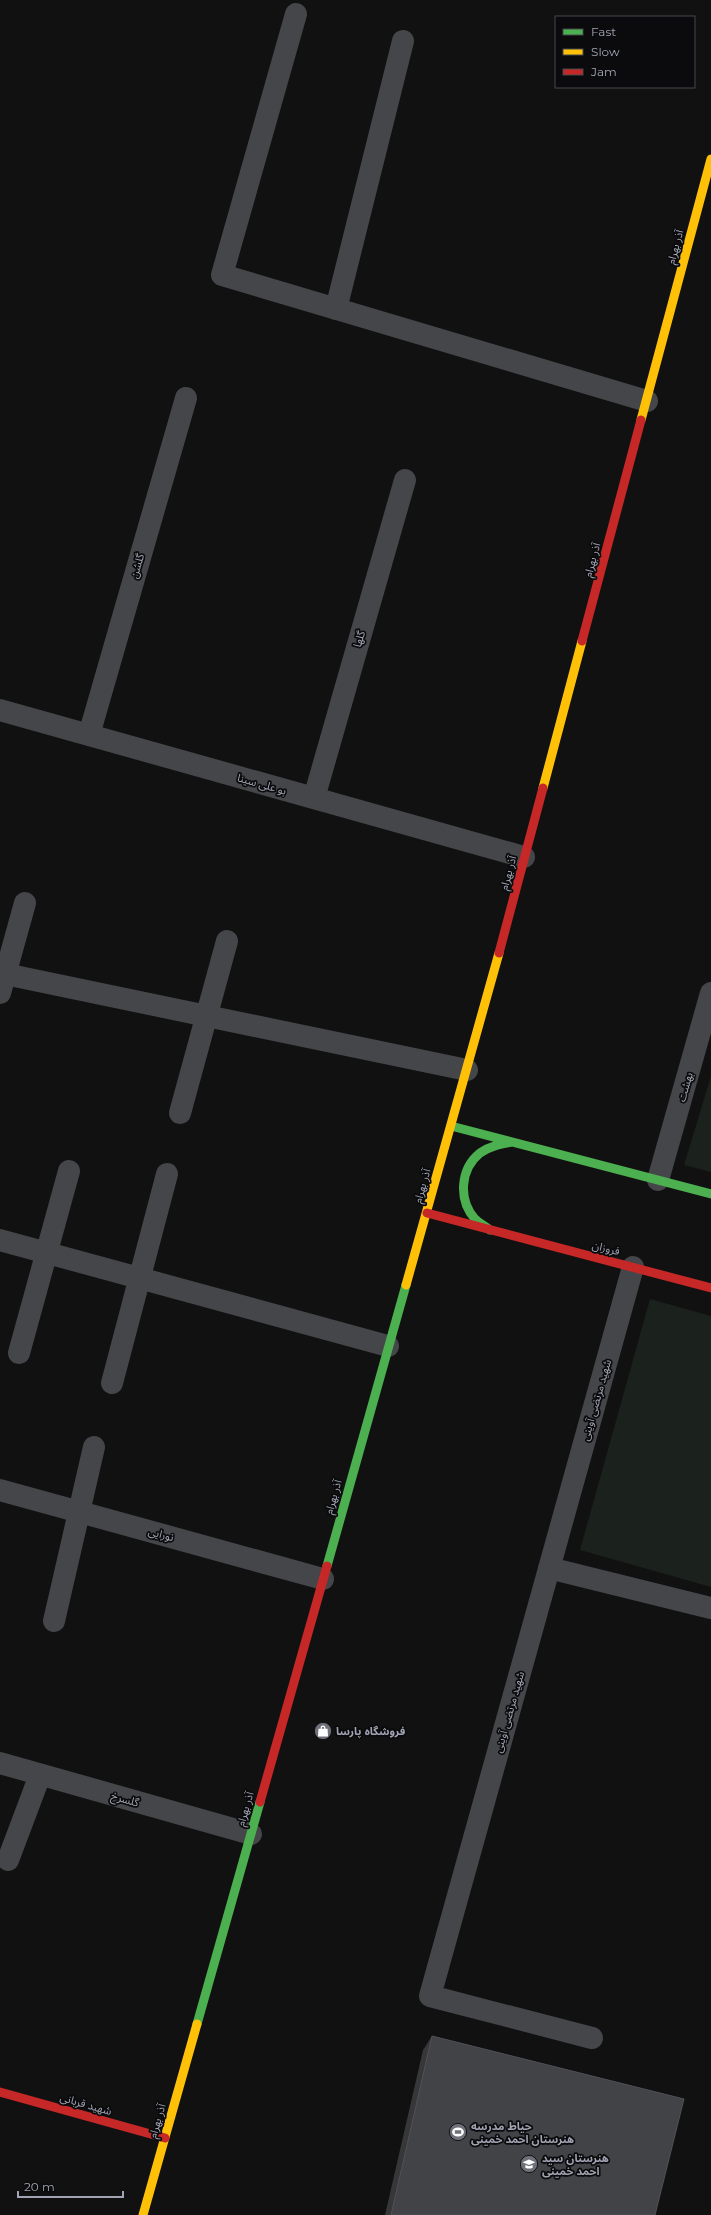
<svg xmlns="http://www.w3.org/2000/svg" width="711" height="2215" viewBox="0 0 711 2215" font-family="Montserrat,'Noto Sans Arabic',sans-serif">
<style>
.green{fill:#1b211c}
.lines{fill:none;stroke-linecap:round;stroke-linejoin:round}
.street{stroke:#45464a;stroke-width:22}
.fast{stroke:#4caf50;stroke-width:9}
.slow{stroke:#ffc107;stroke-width:9}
.jam{stroke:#c62828;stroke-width:9}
.wall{fill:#373739}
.building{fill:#424346;stroke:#515257}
.labels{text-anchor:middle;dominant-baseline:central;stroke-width:3.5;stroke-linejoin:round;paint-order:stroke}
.street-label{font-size:11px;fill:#a1a4b3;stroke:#0b0b0d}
.poi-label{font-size:11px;font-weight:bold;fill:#a1a4b3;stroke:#0b0b0d;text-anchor:start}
</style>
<rect width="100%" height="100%" fill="#111"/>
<!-- green -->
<path class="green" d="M711,1076V1172L684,1165Z
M650,1299L711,1316V1587L580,1550Z"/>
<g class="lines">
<!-- street -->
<path class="street" d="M296,14L222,275L647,401
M336,309L403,41
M0,710L524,857
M89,735L186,398
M314,798L405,480
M5,974L467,1070
M0,993L25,903
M180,1113L227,941
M658,1180L711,993
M0,1240L388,1346
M19,1353L69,1171
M112,1383L167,1174
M0,1490L323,1579
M549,1568L711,1608
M54,1621L94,1447
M0,1763L251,1834
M8,1860L40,1775
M592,2038L430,1996L633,1267"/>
<!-- fast -->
<path class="fast" d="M451,1126L711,1194
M490,1230C485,1226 479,1223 475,1219C458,1200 460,1169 480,1153C490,1146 501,1144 512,1142
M327,1566L406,1285
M197,2024L260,1802"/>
<!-- slow -->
<path class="slow" d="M641,420L711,159
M543,788L582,641
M406,1285L499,953
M143,2215L197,2024"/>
<!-- jam -->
<path class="jam" d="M582,641L641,420
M499,953L543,788
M427,1213L711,1288
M260,1802L327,1566
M0,2092L165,2138"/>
</g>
<!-- wall -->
<path class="wall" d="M432,2036L655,2215H385L423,2050Z"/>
<!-- building -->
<path class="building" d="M432,2036L684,2099L655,2215H391Z"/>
<!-- icons -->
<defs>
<symbol id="shop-disc" viewBox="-11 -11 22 22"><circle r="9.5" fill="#6f717a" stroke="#0b0b0d"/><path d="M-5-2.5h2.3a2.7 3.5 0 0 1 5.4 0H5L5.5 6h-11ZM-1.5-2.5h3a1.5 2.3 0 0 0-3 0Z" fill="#fff"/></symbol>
<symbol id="stadium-disc" viewBox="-11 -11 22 22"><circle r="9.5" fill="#6f717a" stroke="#0b0b0d"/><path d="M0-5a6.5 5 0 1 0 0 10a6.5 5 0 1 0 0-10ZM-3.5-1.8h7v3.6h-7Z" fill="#fff"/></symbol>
<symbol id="school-disc" viewBox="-11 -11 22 22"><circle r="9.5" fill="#6f717a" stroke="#0b0b0d"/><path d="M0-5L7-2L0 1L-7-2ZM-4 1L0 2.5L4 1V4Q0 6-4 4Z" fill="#fff"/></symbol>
</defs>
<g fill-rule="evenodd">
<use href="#shop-disc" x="313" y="1721" width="20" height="20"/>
<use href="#stadium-disc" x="448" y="2122" width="20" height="20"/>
<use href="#school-disc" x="519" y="2154" width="20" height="20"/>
</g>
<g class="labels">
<!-- street labels -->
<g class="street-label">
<text transform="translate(675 247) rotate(-75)">آذر بهرام</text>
<text transform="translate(592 560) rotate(-75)">آذر بهرام</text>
<text transform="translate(137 566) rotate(-74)">گلشن</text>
<text transform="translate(359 639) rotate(-74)">گلها</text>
<text transform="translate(262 784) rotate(16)">بو علی سینا</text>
<text transform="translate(508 873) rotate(-75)">آذر بهرام</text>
<text transform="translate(685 1087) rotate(-74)">بهشت</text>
<text transform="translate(422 1186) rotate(-74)">آذر بهرام</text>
<text transform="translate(606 1248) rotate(14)">فروزان</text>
<text transform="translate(596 1400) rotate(-74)">شهید مرتضی آوینی</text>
<text transform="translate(333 1497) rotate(-74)">آذر بهرام</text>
<text transform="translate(161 1534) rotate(15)">نورایی</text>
<text transform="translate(509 1712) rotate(-74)">شهید مرتضی آوینی</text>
<text transform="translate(125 1799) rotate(16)">گلسرخ</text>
<text transform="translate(245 1809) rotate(-74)">آذر بهرام</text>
<text transform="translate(86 2104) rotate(16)">شهید قربانی</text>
<text transform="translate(157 2121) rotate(-74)">آذر بهرام</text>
</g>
<!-- poi labels -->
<g class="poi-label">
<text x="336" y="1731">فروشگاه پارسا</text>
<text x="471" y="2126">حیاط مدرسه<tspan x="471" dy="13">هنرستان احمد خمینی</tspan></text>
<text x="542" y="2158">هنرستان سید<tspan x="542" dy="13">احمد خمینی</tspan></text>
</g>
</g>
<!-- legend -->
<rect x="555" y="16" width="140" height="72" fill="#0b0b0d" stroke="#47484f"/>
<rect x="563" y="29" width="20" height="6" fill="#4caf50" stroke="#47484f"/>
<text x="591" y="36" font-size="12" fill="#a1a4b3">Fast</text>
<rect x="563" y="49" width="20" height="6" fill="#ffc107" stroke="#47484f"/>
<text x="591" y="56" font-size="12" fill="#a1a4b3">Slow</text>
<rect x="563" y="69" width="20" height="6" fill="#c62828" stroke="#47484f"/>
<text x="591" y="76" font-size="12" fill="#a1a4b3">Jam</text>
<!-- scale -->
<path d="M18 2191v6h105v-6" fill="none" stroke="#a1a4b3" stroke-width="2"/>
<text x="24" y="2191" font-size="12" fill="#a1a4b3" stroke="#0b0b0d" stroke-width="3" paint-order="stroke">20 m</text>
</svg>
